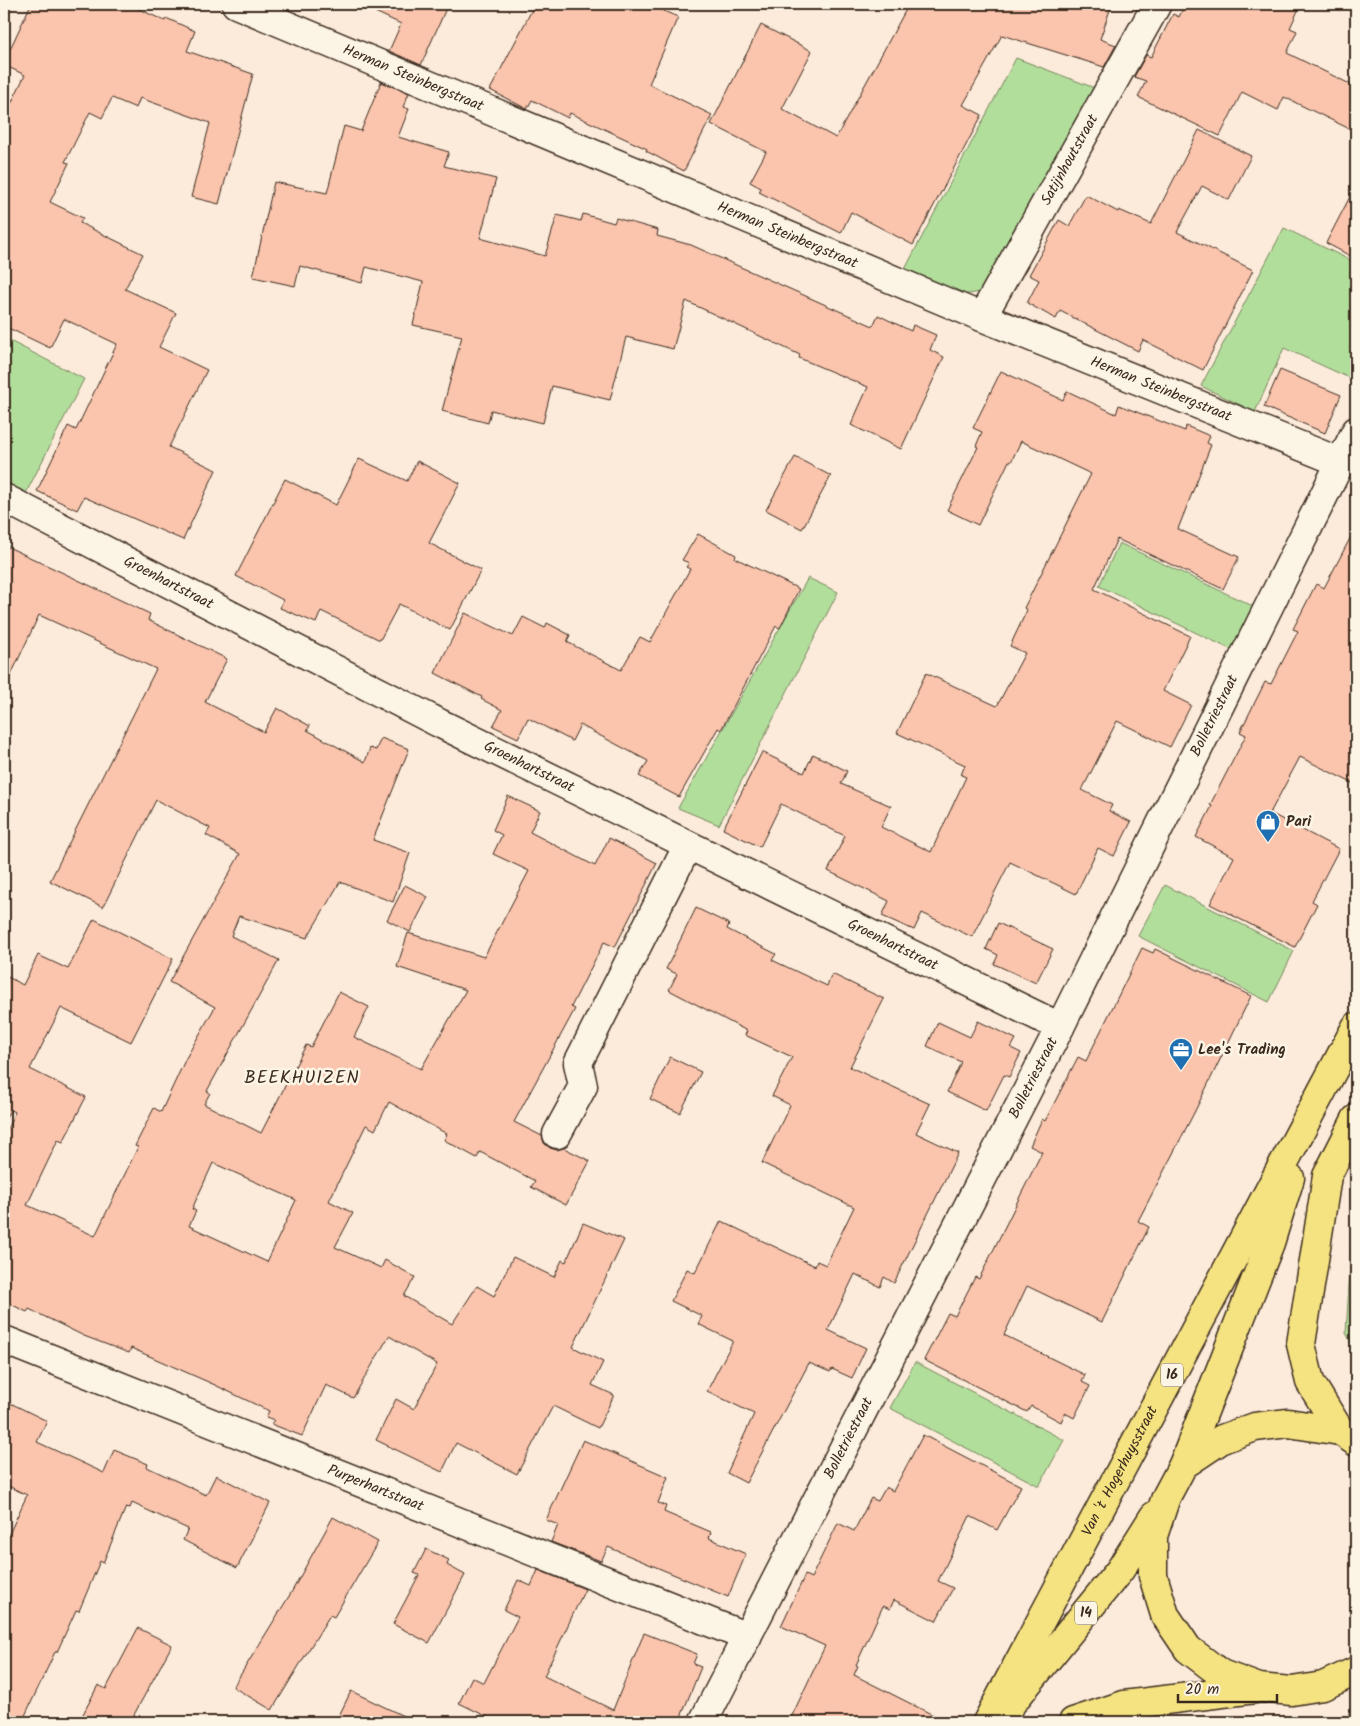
<svg xmlns="http://www.w3.org/2000/svg" width="1360" height="1726" viewBox="0 0 1360 1726" font-family="Kalam,sans-serif">
<style>
.green{fill:#b2de9c;stroke:#76845d}
.building{fill:#fac4ad;stroke:#3b2a1e;fill-rule:evenodd}
.lines{fill:none;stroke-linecap:round;stroke-linejoin:round}
.minor-casing{stroke:#3b2a1e;stroke-width:31}
.primary-casing{stroke:#3b2a1e;stroke-width:31}
.minor{stroke:#fcf5e5;stroke-width:28}
.primary{stroke:#f5e382;stroke-width:28}
.labels{text-anchor:middle;dominant-baseline:central;stroke-width:5;stroke-linejoin:round;paint-order:stroke}
.shield{fill:#fcf5e5;stroke:#75675a;stroke-width:1}
.shield-label{font-size:14px;font-weight:bold;fill:#3b2a1e}
.street-label{font-size:15px;fill:#3b2a1e;stroke:#fcf5e5}
.poi-label{font-size:15px;font-weight:bold;fill:#3b2a1e;stroke:#fcf5e5;text-anchor:start}
.quarter-label{font-size:18px;letter-spacing:1px;fill:#3b2a1e;stroke:#fcf5e5}
</style>
<rect width="100%" height="100%" fill="#fcebda"/>
<filter id="ink" filterUnits="userSpaceOnUse"><feTurbulence type="fractalNoise" baseFrequency=".02" numOctaves="2"/><feDisplacementMap in="SourceGraphic" scale="10" xChannelSelector="R" yChannelSelector="G"/><feConvolveMatrix kernelMatrix="1 2 1 2 8 2 1 2 1" color-interpolation-filters="sRGB"/></filter>
<g filter="url(#ink)">
<!-- green -->
<path class="green" d="M1016,58L1100,90L986,291L963,295L904,271Z
M1284,228L1356,263V381L1284,348L1255,412L1201,386Z
M4,338L84,379L26,493L4,481Z
M1119,543L1257,608L1236,652L1099,586Z
M808,578L838,592L719,825L678,808Z
M1165,885L1294,951L1269,1002L1138,936Z
M1353,1222L1356,1224V1352L1346,1333Z
M915,1362L1064,1440L1039,1486L890,1408Z"/>
<!-- building -->
<path class="building" d="M31,4H128L165,21L166,18L195,31L187,51L253,74L219,204L191,197L210,123L140,98L136,108L112,98L102,118L90,112L65,162L69,163L50,202L83,218L80,223L143,254L125,289L176,313L159,347L207,370L169,447L216,470L183,540L84,497L77,510L37,491L68,426L76,430L117,344L64,319L50,348L4,326V118L25,75L4,65V62Z
M358,4H448L421,65L389,51L401,24Z
M535,4H647L678,17L649,84L712,115L684,171L646,151L647,149L570,113L568,118L532,100L527,109L490,90Z
M909,4H1112L1100,39L1116,45L1104,67L1002,35L963,105L982,115L913,245L851,212L841,233L759,192L761,188L750,182L766,152L711,124L761,25L812,51L782,109L836,138Z
M1185,4H1301L1290,28L1297,31L1287,53L1356,87V132L1284,97L1278,110L1242,92L1220,136L1138,97L1146,81L1134,77L1146,55L1151,57L1173,14L1179,17Z
M381,82L409,93L403,107L409,109L398,137L449,152L444,166L496,179L480,238L545,256L557,215L581,221L583,214L614,223L616,218L658,230L657,236L691,245L873,326L878,315L911,331L913,325L936,335L930,350L944,357L901,449L851,425L868,387L799,358L800,355L686,301L673,349L626,337L610,400L552,386L543,423L491,410L488,423L442,411L462,336L413,325L423,282L366,267L362,283L300,266L295,286L253,277L274,182L327,193L344,126L361,131Z
M1199,130L1251,156L1229,200L1202,186L1177,232L1253,270L1203,370L1143,340L1138,351L1060,311L1056,319L1027,303L1039,280L1029,275L1059,220L1069,226L1086,195L1118,212L1119,210L1151,224Z
M1356,185V259L1326,243Z
M1280,370L1341,395L1325,433L1264,407Z
M1001,371L1063,400L1067,391L1116,414L1119,405L1185,431L1186,426L1210,436L1207,443L1211,445L1178,529L1239,557L1223,589L1117,539L1094,589L1190,636L1163,691L1191,705L1170,747L1117,721L1082,790L1112,805L1109,811L1131,822L1114,856L1098,848L1076,894L1010,862L972,937L922,913L914,930L882,916L889,901L828,871L845,836L781,804L760,847L723,829L762,752L804,773L813,754L847,771L841,784L891,806L881,827L931,852L966,777L961,775L965,765L897,733L926,673L997,706L1025,653L1010,646L1027,610L1024,608L1091,474L1021,441L1011,462L1009,461L978,525L947,510L978,447L976,446L982,432L973,428Z
M795,457L831,476L802,529L766,510Z
M359,459L407,481L417,461L460,483L429,543L481,570L450,630L399,604L380,640L321,611L316,623L280,608L283,600L236,576L285,479L336,505Z
M1356,527V785L1300,757L1270,813L1339,849L1312,901L1317,904L1295,947L1210,904L1234,857L1196,837L1212,806L1210,805L1246,735L1240,732L1265,682L1271,684L1298,631L1293,629L1316,584L1324,588Z
M698,534L736,555L735,558L799,589L780,628L776,626L721,730L718,728L679,797L639,776L648,761L580,725L572,741L528,718L518,738L493,726L502,710L481,699L482,697L435,673L465,613L513,636L523,617L545,628L547,623L570,635L567,642L621,670L640,637L650,642L690,569L686,567L689,563L682,560Z
M4,545L150,614L148,620L227,659L205,702L264,732L277,708L310,726L307,730L365,762L370,748L376,750L381,738L409,749L373,840L410,853L393,902L340,882L307,938L239,916L231,936L279,960L207,1091L210,1093L204,1104L261,1133L306,1045L311,1047L339,992L369,1007L354,1037L421,1069L466,990L397,967L408,933L484,957L529,871L493,854L502,835L493,830L508,796L540,811L530,832L595,866L609,838L657,863L615,947L604,942L571,1007L575,1009L514,1122L542,1136L544,1143L550,1148L557,1150L564,1148L590,1161L566,1205L531,1187L535,1181L480,1152L477,1158L444,1140L447,1134L389,1102L375,1130L366,1125L329,1201L353,1213L335,1247L381,1268L385,1260L415,1277L404,1296L452,1324L477,1286L494,1296L513,1257L554,1277L562,1260L566,1262L583,1223L624,1240L573,1347L603,1362L592,1385L614,1395L598,1428L553,1406L517,1474L456,1443L442,1472L376,1440L396,1399L414,1409L437,1364L389,1336L353,1398L326,1385L302,1436L271,1424L274,1420L266,1417L269,1411L215,1385L131,1348L129,1353L84,1336L29,1309L27,1312L4,1301V1136L15,1112L10,1110L4,1122V975L23,985L38,955L68,969L94,919L173,959L131,1042L61,1008L30,1069L86,1097L63,1142L58,1140L27,1205L95,1236L138,1147L135,1146L154,1108L161,1112L186,1058L215,1007L169,982L240,854L206,835L210,828L156,800L103,907L50,881L156,669L39,615L4,690ZM213,1163L296,1200L267,1262L189,1226L196,1211L192,1209Z
M405,885L428,897L410,932L387,920Z
M696,908L729,924L727,929L776,954L772,960L827,986L832,974L884,999L850,1067L930,1104L916,1133L958,1153L894,1283L884,1277L880,1287L855,1274L828,1330L866,1348L852,1378L832,1369L830,1372L809,1363L746,1483L727,1473L754,1414L707,1391L733,1341L698,1324L702,1316L671,1301L687,1269L695,1273L721,1221L815,1266L817,1261L826,1265L854,1207L762,1163L790,1105L772,1096L792,1057L745,1035L747,1031L669,990L677,974L666,969Z
M998,923L1053,949L1036,983L994,964L998,955L986,949Z
M1142,948L1153,953L1155,949L1251,996L1194,1113L1138,1221L1149,1227L1102,1322L1027,1286L1004,1335L1085,1375L1082,1382L1090,1386L1074,1418L1065,1413L1061,1422L1031,1406L1027,1412L924,1360L948,1313L955,1316L975,1277L979,1279L1042,1152L1030,1146L1042,1119L1045,1121L1078,1057L1086,1061Z
M978,1021L1016,1039L1011,1048L1021,1053L1009,1077L1004,1075L986,1111L947,1092L961,1062L927,1046L938,1022L970,1037Z
M670,1057L701,1072L680,1113L650,1099Z
M4,1400L47,1421L37,1442L104,1473L114,1450L148,1464L147,1467L206,1495L216,1475L270,1503L237,1568L183,1540L188,1529L132,1503L130,1508L126,1507L103,1563L100,1561L79,1611L76,1610L57,1652H55L22,1722H4V1545L27,1495L4,1484Z
M923,1435L1021,1486L997,1530L970,1516L938,1581L953,1588L936,1621L894,1600L890,1609L883,1606L856,1665L858,1666L854,1675L947,1722H789L825,1646L781,1626L805,1575L811,1578L838,1523L854,1531L871,1498L878,1501L886,1487L893,1491Z
M583,1440L668,1477L658,1503L666,1506L664,1512L711,1532L709,1538L746,1554L728,1597L608,1547L601,1561L551,1542L558,1525L546,1520Z
M333,1517L378,1542L334,1617L330,1615L272,1710L233,1687L291,1593Z
M426,1549L449,1560L447,1565L465,1575L429,1643L393,1624L419,1575L414,1573Z
M538,1570L585,1589L544,1676L613,1710L644,1633L697,1654L693,1664L701,1667L679,1722H498L459,1703L472,1677L484,1683L518,1617L504,1610L518,1580L531,1586Z
M138,1628L172,1645L130,1722H79L98,1685L106,1689Z
M351,1691L416,1722H336Z"/>
<g class="lines">
<defs>
<g id="minor">
<path id="s1" d="M236,4L982,317L1340,462"/>
<path id="s2" d="M982,317L1157,4"/>
<path id="s3" d="M4,498L439,723L1060,1027"/>
<path d="M557,1134L583,1086L578,1063L688,845"/>
<path id="s4" d="M4,1340L747,1637"/>
<path id="s5" d="M703,1722L1060,1027L1356,431"/>
</g>
<g id="primary">
<path d="M1340,1431L1310,1382L1301,1344L1327,1176L1356,1119"/>
<path d="M1356,1442L1340,1431L1288,1423L1255,1427L1222,1439L1183,1465L1166,1497L1153,1536V1576L1165,1615L1188,1649L1221,1674L1259,1688L1292,1691L1323,1686L1356,1671"/>
<path d="M1183,1465L1270,1243L1290,1178"/>
<path d="M1006,1710L1120,1570L1154,1516"/>
<path id="s6" d="M987,1722L1356,1027"/>
<path d="M1073,1722L1124,1705L1255,1689"/>
</g>
</defs>
<!-- minor casing -->
<use href="#minor" class="minor-casing"/>
<!-- primary casing -->
<use href="#primary" class="primary-casing"/>
<!-- minor -->
<use href="#minor" class="minor"/>
<!-- primary -->
<use href="#primary" class="primary"/>
</g>
</g>
<!-- icons -->
<defs>
<symbol id="shop-pin" viewBox="-11 -11 22 30"><path d="M0 17L-7.5 6A9.5 9.5 0 1 1 7.5 6Z" fill="#1f6fb2" stroke="#fcf5e5"/><path d="M-5-2.5h2.3a2.7 3.5 0 0 1 5.4 0H5L5.5 6h-11ZM-1.5-2.5h3a1.5 2.3 0 0 0-3 0Z" fill="#fff"/></symbol>
<symbol id="office-pin" viewBox="-11 -11 22 30"><path d="M0 17L-7.5 6A9.5 9.5 0 1 1 7.5 6Z" fill="#1f6fb2" stroke="#fcf5e5"/><path d="M-6-3h4V-5.5h4V-3h4V5H-6ZM-1-4.5V-3h2v-1.5ZM-6 0V1H6V0Z" fill="#fff"/></symbol>
</defs>
<g fill-rule="evenodd">
<use href="#shop-pin" x="1254" y="808" width="28" height="38"/>
<use href="#office-pin" x="1167" y="1036" width="28" height="38"/>
</g>
<g class="labels">
<!-- shield labels -->
<g class="shield">
<rect x="1161" y="1363.5" width="22" height="23" rx="4"/>
<rect x="1075" y="1601.5" width="22" height="23" rx="4"/>
</g>
<g class="shield-label">
<text x="1172" y="1375">16</text>
<text x="1086" y="1613">14</text>
</g>
<!-- street labels -->
<g class="street-label">
<text stroke="none"><textPath href="#s1" startOffset="192">Herman Steinbergstraat</textPath></text>
<text stroke="none"><textPath href="#s2" startOffset="180">Satijnhoutstraat</textPath></text>
<text stroke="none"><textPath href="#s1" startOffset="598">Herman Steinbergstraat</textPath></text>
<text stroke="none"><textPath href="#s1" startOffset="1002">Herman Steinbergstraat</textPath></text>
<text stroke="none"><textPath href="#s3" startOffset="185">Groenhartstraat</textPath></text>
<text stroke="none"><textPath href="#s5" startOffset="1129">Bolletriestraat</textPath></text>
<text stroke="none"><textPath href="#s3" startOffset="590">Groenhartstraat</textPath></text>
<text stroke="none"><textPath href="#s3" startOffset="995">Groenhartstraat</textPath></text>
<text stroke="none"><textPath href="#s5" startOffset="724">Bolletriestraat</textPath></text>
<text stroke="none"><textPath href="#s5" startOffset="319">Bolletriestraat</textPath></text>
<text stroke="none"><textPath href="#s6" startOffset="284">Van 't Hogerhuysstraat</textPath></text>
<text stroke="none"><textPath href="#s4" startOffset="400">Purperhartstraat</textPath></text>
</g>
<!-- poi labels -->
<g class="poi-label">
<text x="1286" y="822">Pari</text>
<text x="1198" y="1050">Lee's Trading</text>
</g>
<!-- quarter labels -->
<g class="quarter-label">
<text x="302" y="1078">BEEKHUIZEN</text>
</g>
</g>
<!-- margin -->
<rect width="1360" height="1726" fill="none" stroke="#fcf5e5" stroke-width="20"/>
<rect x="10" y="10" width="1340" height="1706" fill="none" stroke="#3b2a1e" stroke-width="2" filter="url(#ink)"/>
<!-- scale -->
<path d="M1178 1694v8h99v-8" fill="none" stroke="#3b2a1e" stroke-width="2.5"/>
<text x="1185" y="1694" font-size="15" fill="#3b2a1e" stroke="#fcf5e5" stroke-width="4" paint-order="stroke">20 m</text>
</svg>
